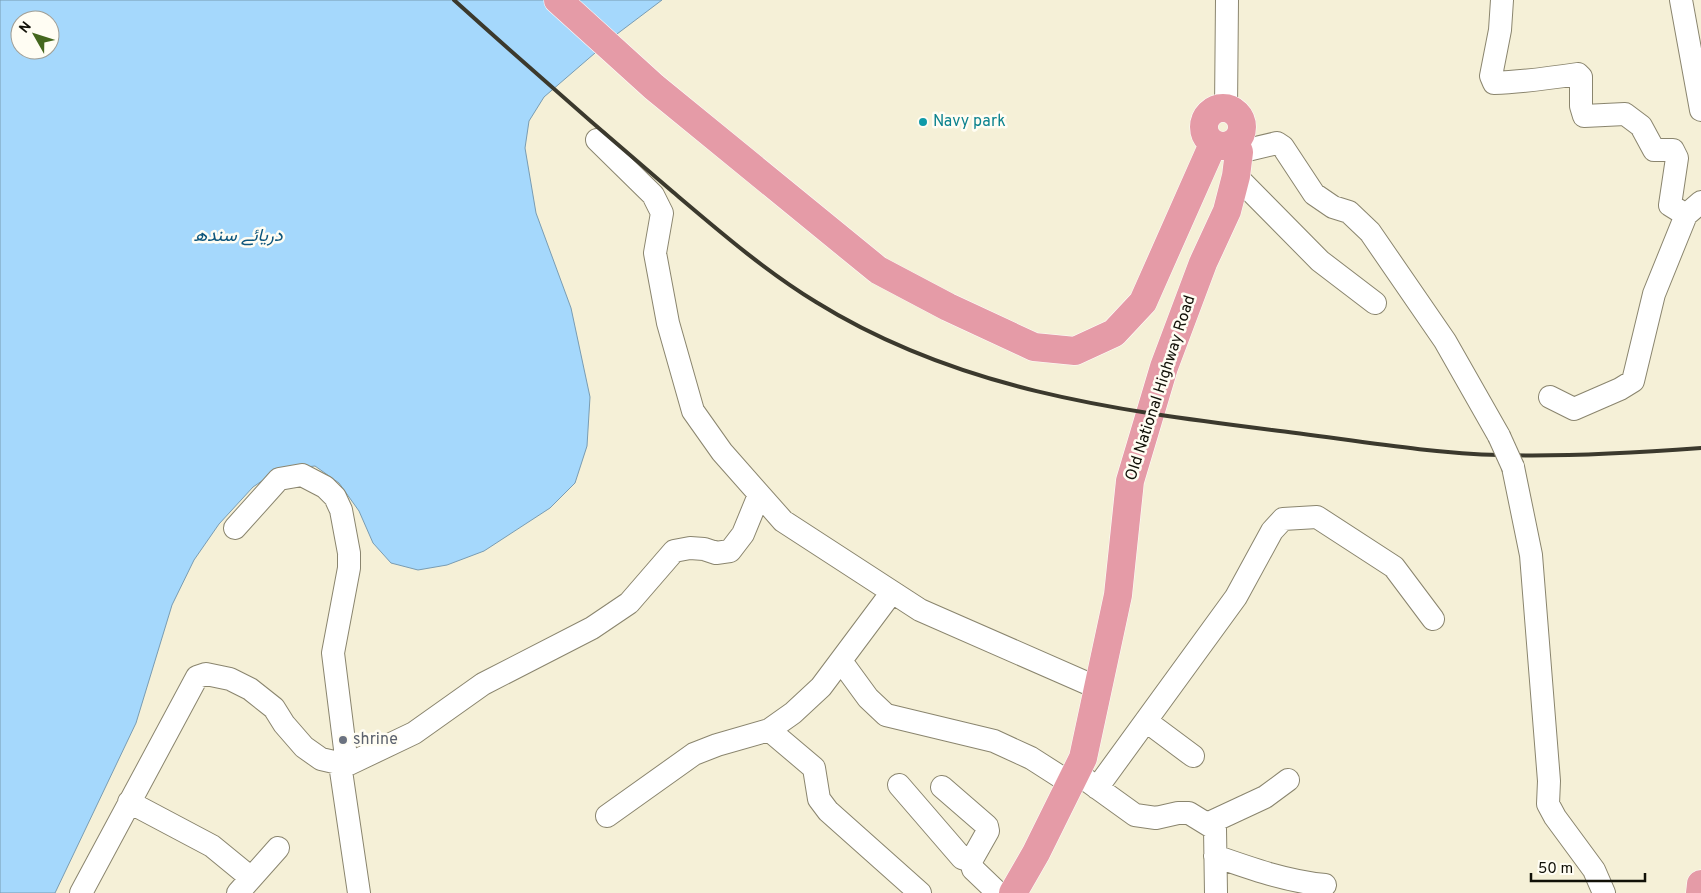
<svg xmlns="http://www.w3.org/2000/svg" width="1701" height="893" viewBox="0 0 1701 893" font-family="Overpass,Vazirmatn,sans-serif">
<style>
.water{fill:#a5d8fc;stroke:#799cb2;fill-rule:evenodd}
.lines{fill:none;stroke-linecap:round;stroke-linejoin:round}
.minor-casing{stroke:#8a856e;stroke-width:24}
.major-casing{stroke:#fff;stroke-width:29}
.minor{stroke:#fff;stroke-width:22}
.major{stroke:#e59ba7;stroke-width:28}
.rail{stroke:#3b392d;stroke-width:4}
.minor-bridge-casing{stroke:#8a856e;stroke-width:24;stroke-linecap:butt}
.minor-bridge{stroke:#fff;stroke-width:22}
.culture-dot{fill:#0f9aa8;stroke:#fffdf3;stroke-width:2}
.worship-dot{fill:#6b7280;stroke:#fffdf3;stroke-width:2}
.labels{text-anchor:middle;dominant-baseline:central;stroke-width:5;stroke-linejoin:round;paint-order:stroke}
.culture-label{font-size:16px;fill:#0d838f;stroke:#fffdf3;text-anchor:start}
.street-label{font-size:16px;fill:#111007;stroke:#fffdf3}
.worship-label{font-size:16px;fill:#5b616d;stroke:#fffdf3;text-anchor:start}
.water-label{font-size:18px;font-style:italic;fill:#0c557c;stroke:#fffdf3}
</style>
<rect width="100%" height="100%" fill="#f5f0d7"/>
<!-- water -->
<path class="water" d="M0,0H662L617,34L544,97L529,121L525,148L536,213L571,308L590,397L587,446L575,483L550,508L484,551L447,565L418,570L391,563L373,543L359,511L339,483L315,466L278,470L253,487L219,524L194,560L172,605L136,723L55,893H0ZM20,20H50V50H20Z"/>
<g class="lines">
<defs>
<path id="minor" d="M1502,0L1500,30L1491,76L1494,83C1521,82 1551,78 1578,74L1581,77V106L1584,116L1625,114L1641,126L1654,150H1673L1677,158L1670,205L1686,215
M1681,0L1701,110
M1226,109L1227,0
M597,140L653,195L662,213L655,253L668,323L693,411L722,452L783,521L920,610L1098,688
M1239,152L1277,143L1283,147L1314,194L1333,207L1349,212L1370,232L1445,341L1499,436
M1236,176L1320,261L1375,303
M1550,397L1574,409L1620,389L1633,381L1654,294L1686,215L1701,202
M1513,467L1531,555L1549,781L1548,804L1555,817L1594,870L1604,893
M235,528L279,479L302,475L325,487L335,497L341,510L349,553V568L333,653L347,765
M841,661L868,698L886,715L994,741L1031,758L1070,783
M1146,721L1193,756
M769,730L814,768L819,799L828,811L920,893
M340,764L359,893
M1085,779L1135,815L1156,818L1178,813H1189L1215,829L1216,893
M899,785L962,858L971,861
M942,787L987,826L988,831L971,861L973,869L998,893
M1097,788L1236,597L1272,531L1283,519L1317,517L1394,567L1433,619
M129,802L212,846L251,878
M607,816L694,754L717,745L769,730L793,713L821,687L892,592
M1207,824L1265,797L1288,780
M1215,856C1252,869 1286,881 1325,885
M81,893L197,677L206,674L230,679L250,689L274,708L284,724L304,747L321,759L347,765L414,733L483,684L592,628L629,603L674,551L690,548L704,549L716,553L730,551L743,534L759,495
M238,893L278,848"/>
<path id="major" d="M558,0L654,87L878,270L948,307L1034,347L1075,351L1114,333L1143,302L1213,144
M1204 127a19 19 0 1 1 38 0a19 19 0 1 1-38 0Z
M1013,893L1036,853L1083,758L1118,595L1130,481L1164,367L1203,263L1227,211L1236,176L1239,152L1235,142
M1700,893L1701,884"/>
</defs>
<!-- minor casing -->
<use href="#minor" class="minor-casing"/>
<!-- major casing -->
<use href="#major" class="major-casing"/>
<!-- minor -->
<use href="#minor" class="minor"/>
<!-- major -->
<use href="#major" class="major"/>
<!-- rail -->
<path class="rail" d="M454,0C526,65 599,129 673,192C719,231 764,270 816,302C956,389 1112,410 1272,430C1348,439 1424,453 1500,455C1567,457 1634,453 1701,448"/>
<defs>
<path id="minor-bridge" d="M1499,436L1513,467"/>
</defs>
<!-- minor-bridge casing -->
<use href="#minor-bridge" class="minor-bridge-casing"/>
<!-- minor-bridge -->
<use href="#minor-bridge" class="minor-bridge"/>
</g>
<!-- markers -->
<circle class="culture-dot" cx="923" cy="122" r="5"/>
<circle class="worship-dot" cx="343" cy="740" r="5"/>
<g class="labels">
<!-- culture labels -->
<g class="culture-label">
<text x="933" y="122">Navy park</text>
</g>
<!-- street labels -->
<g class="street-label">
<text transform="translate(1161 388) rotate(-72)">Old National Highway Road</text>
</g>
<!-- worship labels -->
<g class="worship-label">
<text x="353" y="740">shrine</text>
</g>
<!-- water labels -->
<g class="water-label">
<text x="238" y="236">دریائے سندھ</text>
</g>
</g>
<!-- north arrow -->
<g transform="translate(35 35) rotate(309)"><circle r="24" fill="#fffdf3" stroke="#a09e95"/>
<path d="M0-4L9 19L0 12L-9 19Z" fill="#44671e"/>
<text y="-8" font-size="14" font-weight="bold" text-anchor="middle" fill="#111007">N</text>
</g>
<!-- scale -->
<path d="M1531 873v8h114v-8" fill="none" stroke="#111007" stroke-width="2.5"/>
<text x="1538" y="873" font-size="15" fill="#111007" stroke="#fffdf3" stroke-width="4" paint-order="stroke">50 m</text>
</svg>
